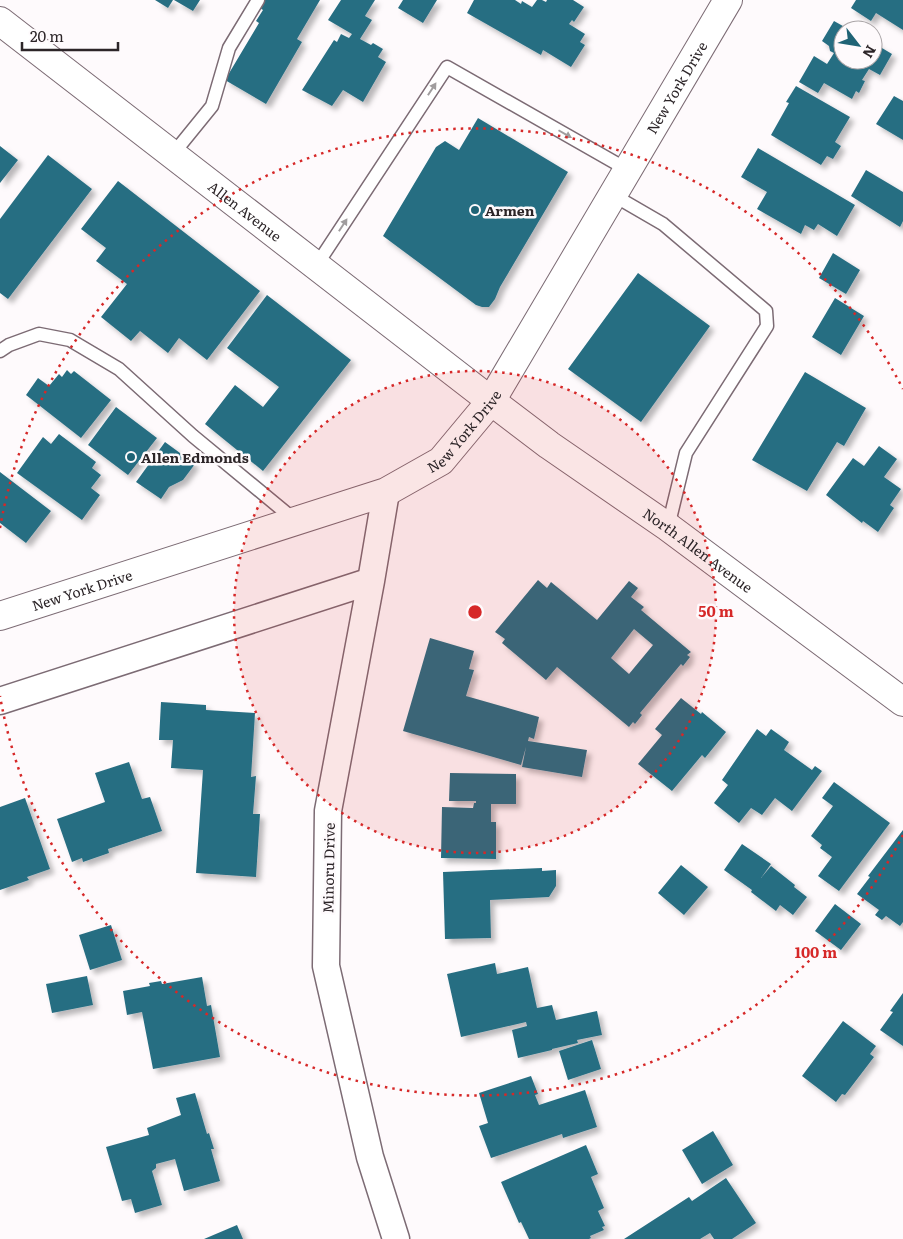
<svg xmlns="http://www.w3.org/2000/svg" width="903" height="1239" viewBox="0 0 903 1239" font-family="Literata,serif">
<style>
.building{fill:#286e82;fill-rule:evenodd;filter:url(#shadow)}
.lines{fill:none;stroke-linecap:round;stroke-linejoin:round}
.lane-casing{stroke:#7c6b74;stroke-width:15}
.street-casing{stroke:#7c6b74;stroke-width:29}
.secondary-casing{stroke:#7c6b74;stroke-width:30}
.lane{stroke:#fff;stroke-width:12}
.street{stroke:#fff;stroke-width:26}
.secondary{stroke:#fff;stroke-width:28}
.oneway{fill:#a09d9e}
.ring{fill:none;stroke:#d62828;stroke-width:2.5;stroke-dasharray:2.5 5}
.poi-dot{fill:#1f6375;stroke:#fefafc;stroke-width:2}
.labels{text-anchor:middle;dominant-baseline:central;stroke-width:5;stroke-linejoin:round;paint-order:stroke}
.street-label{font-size:14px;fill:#2c2528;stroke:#fefafc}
.poi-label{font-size:14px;font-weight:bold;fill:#2c2528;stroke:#fefafc;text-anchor:start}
.centre{fill:#d62828;stroke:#fefafc;stroke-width:2.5}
.ring-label{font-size:15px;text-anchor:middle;font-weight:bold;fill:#d62828;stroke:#fefafc;stroke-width:5;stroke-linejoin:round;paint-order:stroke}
</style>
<defs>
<filter id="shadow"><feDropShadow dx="4.5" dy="4.5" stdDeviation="2.5" flood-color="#0004"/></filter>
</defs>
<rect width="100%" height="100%" fill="#fefafc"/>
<!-- building -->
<path class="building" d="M155,0H173L168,8Z
M174,0H200L193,11Z
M265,0H320L297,39L302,42L266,104L225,80L259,23L256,21L263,10L260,8Z
M341,0H375L365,16L372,20L360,39L371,45L373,43L383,49L378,57L386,62L363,102L343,90L332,106L302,90L334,40L337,42L341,34L349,38L352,34L328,20Z
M403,0H437L423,23L398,8Z
M474,0H515L521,4L522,1L532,7L537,0H542L546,2L547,0H573L584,7L574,22L572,20L569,24L585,34L580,42L585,45L571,67L543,50L541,55L467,13Z
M856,0H903V30L876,13L871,21L851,8Z
M834,21L850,30H843V60H873V40L876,42L877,45L892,54L880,75L869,69L862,80L865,81L859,93L856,91L852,99L824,83L818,93L799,82L814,56L827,64L834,53L830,51L829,46L822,41Z
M796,86L850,117L835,142L841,146L833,159L827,156L821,165L771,135L789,103L786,102Z
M894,96L903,101V140L876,124Z
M478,118L568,172L500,287L495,299L489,307H482L476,305L383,236L436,147L445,141L459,150Z
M0,146L18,160L0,183Z
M758,148L855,205L837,236L818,224L814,230L805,225L801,234L757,209L767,192L741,177Z
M48,155L92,189L8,299L0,293V219Z
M866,170L903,192V221L900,227L851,196Z
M118,181L260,291L207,360L179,338L168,353L140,331L131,341L101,317L127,284L96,261L106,248L81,229Z
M833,253L860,270L846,294L819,278Z
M638,273L710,326L641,422L568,369Z
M267,295L351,360L263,471L205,424L235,385L263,407L279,387L227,348Z
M835,298L864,316L841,355L812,337Z
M67,370L71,374L74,371L111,400L81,438L26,395L38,378L49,386L59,374L62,377Z
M805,372L866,408L844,446L837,442L807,491L752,460Z
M116,407L157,438L128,475L88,445Z
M59,434L96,462L92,468L101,475L91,488L100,495L82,520L17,473L43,437L51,444Z
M165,442L195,464L183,480L169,487L161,499L136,482Z
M879,446L897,459L884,477L901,489L890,505L894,508L878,532L863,521L862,523L826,495L853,458L864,466Z
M0,472L51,511L26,543L0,523Z
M538,580L547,588L551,582L597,620L629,581L638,588L631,597L644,607L641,610L691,652L687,655L690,657L683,666L681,664L640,713L642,715L635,724L633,722L629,727L557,667L546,680L502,643L505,639L495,632ZM634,629L653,645L629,674L611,658Z
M430,638L474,651L469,669L474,670L466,696L539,717L534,739L529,737L528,741L587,750L582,777L522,767L526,747L521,765L403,731Z
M681,698L701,714L702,712L726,732L705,758L702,755L672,791L638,764L662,735L655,729Z
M161,702L206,705V710L255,713L251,777L256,776L253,814H260L256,877L196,873L203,770L171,768L173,740H159Z
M757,729L766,736L771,729L789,742L784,750L812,770L815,766L822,771L792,811L775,798L762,815L751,808L739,823L714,803L728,785L722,780Z
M129,762L142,799L150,797L162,831L108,849L109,853L83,862L82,858L72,862L57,819L105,802L95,773Z
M450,773L516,774V804H491V822H496V859L441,858L442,807L473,808L474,803H476V801H449Z
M834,782L890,823L839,891L818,876L832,857L820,848L822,845L811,836L833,806L822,798Z
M25,798L50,869L27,877L29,880L0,890V807Z
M903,830V922L900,926L886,916L882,920L875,915L879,910L857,894L870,877L868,876Z
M742,844L771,864L761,878L771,866L795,885L794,887L807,897L793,915L780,905L776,911L751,892L752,890L724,870Z
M681,865L708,887L684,915L658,893Z
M542,868V871L556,870V886L549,897L490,900L491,938L445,939L443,872Z
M835,904L861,924L841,950L815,931Z
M111,925L122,960L90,970L79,935Z
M495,963L497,974L528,967L537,1008L552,1005L556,1020L597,1011L602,1035L577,1040L578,1043L552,1049V1050L518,1058L512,1030L527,1026L526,1022L461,1037L447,974Z
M87,976L93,1005L52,1013L46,984Z
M202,977L207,1006L211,1005L220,1057L153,1069L142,1012L127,1015L123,991L150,986L149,983L161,981L162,984Z
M903,993V1046L880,1030L893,1012L890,1011Z
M843,1021L876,1046L870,1054L874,1057L845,1095L842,1094L836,1102L802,1076Z
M592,1040L601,1069L568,1080L559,1051Z
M531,1076L538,1094L535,1095L539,1105L585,1090L597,1127L563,1138L562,1134L491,1158L479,1126L488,1123L479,1093Z
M195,1093L207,1134L209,1133L214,1149H211L220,1181L184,1191L175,1159L156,1164V1168L152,1171L162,1205L135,1213L131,1199L122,1201L106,1147L149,1135L147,1128L181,1115L176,1098Z
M713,1131L733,1165L702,1184L682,1150Z
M586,1145L598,1174L591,1177L604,1208L598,1211L605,1226L602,1227L604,1230L590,1236L591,1238L589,1239H529L521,1222L519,1223L501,1182Z
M726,1178L756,1223L732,1239H714L710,1233L700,1239H624L689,1197L692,1201Z
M237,1225L243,1239H204Z"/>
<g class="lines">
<defs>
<path id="lane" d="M173,154L212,106L229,48L258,0
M613,195L663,224L766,311L767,326L686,453L668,527
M316,266L447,67L628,170
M0,351L9,345L39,334L70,340L119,369L193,436L296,521"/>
<path id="street" d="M386,492L371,581L328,811L326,966L370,1157L396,1239
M0,701L371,581"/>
<g id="secondary">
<path id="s1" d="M0,21L491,401L549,445L668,527L903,702"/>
<path id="s2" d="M0,616L386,492L441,461L491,401L728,0"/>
</g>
</defs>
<!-- lane casing -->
<use href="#lane" class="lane-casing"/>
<!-- street casing -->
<use href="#street" class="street-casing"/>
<!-- secondary casing -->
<use href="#secondary" class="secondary-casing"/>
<!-- lane -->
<use href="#lane" class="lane"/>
<!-- street -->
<use href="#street" class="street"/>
<!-- secondary -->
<use href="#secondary" class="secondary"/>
</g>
<!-- one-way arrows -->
<defs><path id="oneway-solid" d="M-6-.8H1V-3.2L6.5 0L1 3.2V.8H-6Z" transform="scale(1.25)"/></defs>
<g class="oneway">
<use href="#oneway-solid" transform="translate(432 89) rotate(-57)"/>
<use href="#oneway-solid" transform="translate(565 134) rotate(30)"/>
<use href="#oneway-solid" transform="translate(343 225) rotate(-57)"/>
</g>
<!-- distance rings -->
<circle cx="475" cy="612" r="241" fill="#d62828" fill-opacity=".12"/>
<g class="ring">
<circle cx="475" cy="612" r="241"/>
<path d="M903 835A482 482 0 0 1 0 696M0 528A482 482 0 0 1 903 389"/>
</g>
<!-- markers -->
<g class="poi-dot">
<circle cx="475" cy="210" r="5"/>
<circle cx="131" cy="457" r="5"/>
</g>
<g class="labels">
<!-- street labels -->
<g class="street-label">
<text stroke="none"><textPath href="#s2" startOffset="911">New York Drive</textPath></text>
<text stroke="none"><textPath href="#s1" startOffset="310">Allen Avenue</textPath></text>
<text stroke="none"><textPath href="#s2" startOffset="506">New York Drive</textPath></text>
<text stroke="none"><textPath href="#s1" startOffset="876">North Allen Avenue</textPath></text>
<text stroke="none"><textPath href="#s2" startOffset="86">New York Drive</textPath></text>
<text transform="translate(328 868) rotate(-89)">Minoru Drive</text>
</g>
<!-- poi labels -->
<g class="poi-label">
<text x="485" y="210">Armen</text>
<text x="141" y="457">Allen Edmonds</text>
</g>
</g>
<circle cx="475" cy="612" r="8" class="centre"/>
<g class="ring-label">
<text x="716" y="617">50 m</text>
<text x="816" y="958">100 m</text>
</g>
<!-- north arrow -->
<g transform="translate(858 45) rotate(121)"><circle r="24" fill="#fefafc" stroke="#aaa5a7"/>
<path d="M0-4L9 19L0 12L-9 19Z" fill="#1f6375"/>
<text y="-8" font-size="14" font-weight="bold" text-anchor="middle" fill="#2c2528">N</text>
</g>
<!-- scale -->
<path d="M22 42v8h96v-8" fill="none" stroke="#2c2528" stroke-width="2.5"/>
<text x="30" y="42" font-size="15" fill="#2c2528" stroke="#fefafc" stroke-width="4" paint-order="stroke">20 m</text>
</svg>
